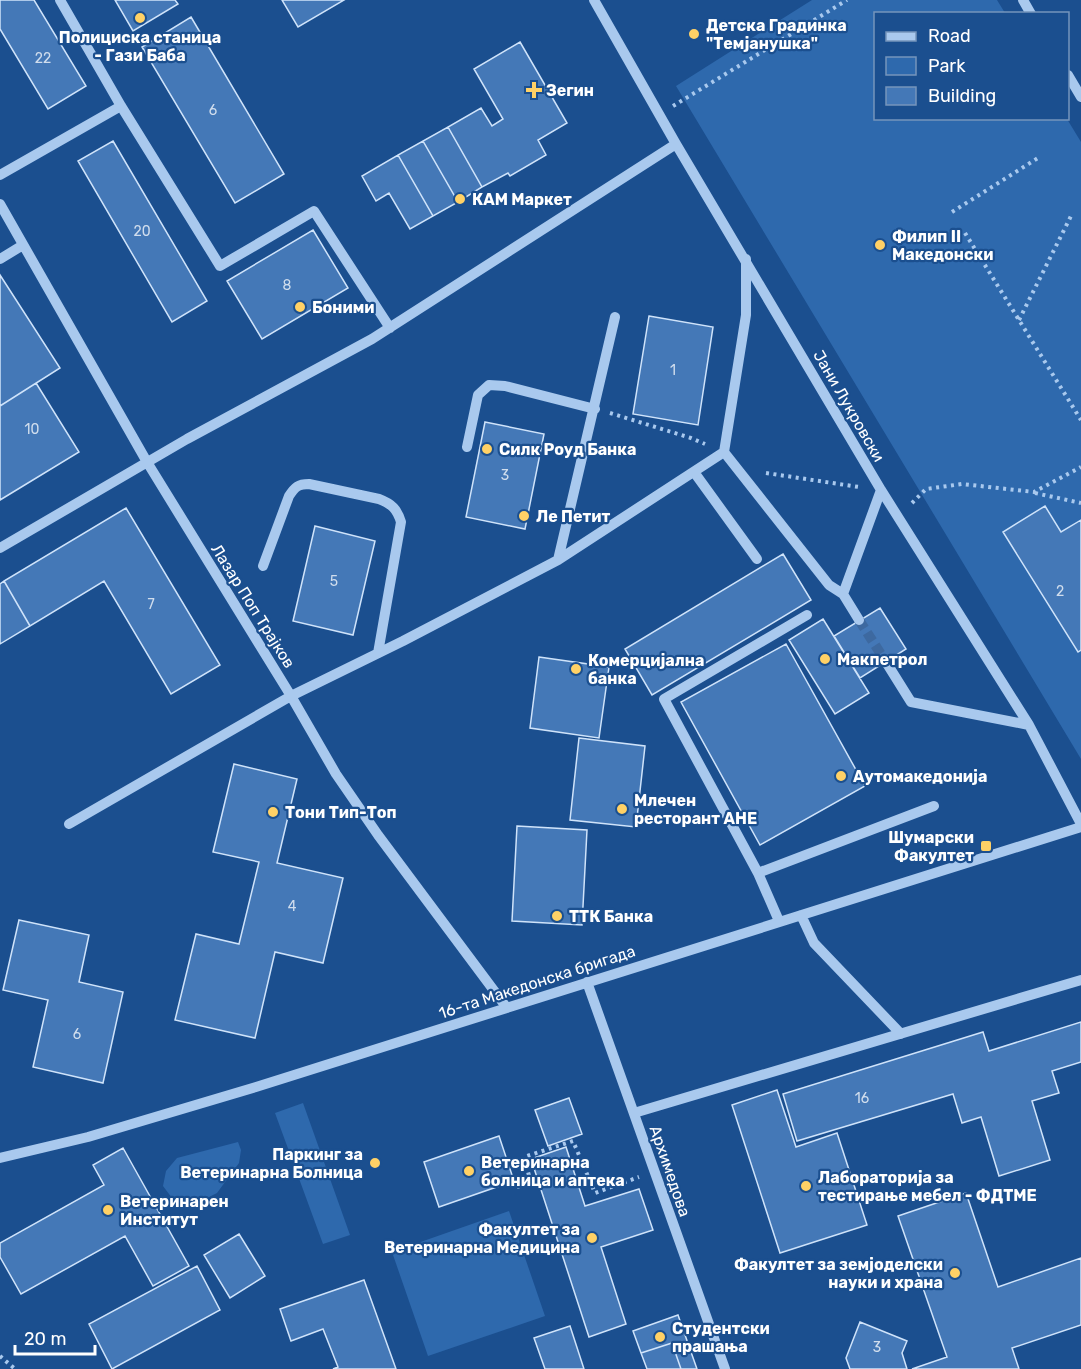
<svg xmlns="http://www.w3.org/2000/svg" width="1081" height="1369" viewBox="0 0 1081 1369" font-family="Rubik,sans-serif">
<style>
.green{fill:#2e69ad}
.building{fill:#4478b7;stroke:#cfe3fa;stroke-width:1.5}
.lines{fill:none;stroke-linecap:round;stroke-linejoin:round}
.minor-tunnel{stroke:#3d69a0;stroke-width:10;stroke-dasharray:10 5;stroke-linecap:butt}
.path{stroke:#a9c9ee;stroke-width:4;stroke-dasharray:3 4.5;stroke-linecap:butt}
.minor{stroke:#a9c9ee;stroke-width:10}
.poi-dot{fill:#ffd166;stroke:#1b4f8f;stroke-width:2}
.labels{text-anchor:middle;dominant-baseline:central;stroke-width:4.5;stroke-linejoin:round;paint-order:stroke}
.number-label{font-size:14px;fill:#d0dded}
.poi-label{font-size:16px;font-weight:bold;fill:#fff;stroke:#1b4f8f;text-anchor:start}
.street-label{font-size:16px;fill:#fff;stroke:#1b4f8f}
</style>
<rect width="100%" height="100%" fill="#1b4f8f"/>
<!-- green -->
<path class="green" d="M812,0H997L1005,13L876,14V118L1067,119L1081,142V759L676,86Z
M303,1103L350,1235L323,1244L275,1113Z
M238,1142L241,1150L239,1163L217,1193L193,1205L172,1198L163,1186L166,1171L177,1158Z
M509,1211L545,1316L428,1356L392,1252Z"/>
<!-- building -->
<path class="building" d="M0,0H34L86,86L48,109L0,29Z
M115,0H175L178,4L133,31Z
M282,0H344L298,27Z
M191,17L284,174L235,203L142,47Z
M520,42L567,123L538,140L546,155L510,176L508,173L482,187L448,127L481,108L492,126L503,119L474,69Z
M448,127L482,187L458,202L423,141Z
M113,141L207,301L172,322L78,161Z
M423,141L458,202L433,216L398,155Z
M398,155L433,216L410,229L389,193L376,201L362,176Z
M313,230L348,288L262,339L227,281Z
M0,275L60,368L0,406Z
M649,316L713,327L698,425L633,414Z
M36,383L79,452L0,500V406Z
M485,422L544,434L525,529L466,517Z
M1045,506L1061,532L1081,520V650L1078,652L1003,532Z
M126,508L220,665L171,694L104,581L30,626L4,581Z
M315,526L375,541L353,635L293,621Z
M783,554L811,600L652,695L625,649Z
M4,581L30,626L0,644V584Z
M880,608L906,649L860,678L834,636Z
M823,619L869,693L835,714L789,640Z
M786,644L865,786L760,845L681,702Z
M539,657L609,667L599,738L530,728Z
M579,738L645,746L636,827L570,820Z
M234,764L297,779L277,863L343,878L323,963L275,952L255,1038L175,1020L196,934L239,944L259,862L213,852Z
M517,826L587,830L582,925L512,921Z
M19,920L89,935L79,982L123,992L103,1083L33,1067L48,1000L3,990Z
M1081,1022V1062L1052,1071L1059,1093L1032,1101L1050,1160L999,1176L981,1117L962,1123L953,1094L797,1141L783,1094L983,1032L989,1051Z
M777,1090L796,1147L837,1133L867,1225L780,1253L732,1105Z
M569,1098L582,1134L548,1146L535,1110Z
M499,1136L514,1181L439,1207L424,1162Z
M566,1147L585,1206L639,1189L653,1230L601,1247L626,1324L589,1337L531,1159Z
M123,1148L189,1266L153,1286L125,1236L21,1294L0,1257V1243L104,1185L93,1165Z
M966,1193L998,1287L1081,1258V1325L1012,1348L1019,1369H912L947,1357L898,1216Z
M239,1234L265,1276L230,1298L204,1255Z
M197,1266L220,1310L112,1369L89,1324Z
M364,1280L396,1369H333L338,1367L323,1329L291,1341L280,1309Z
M678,1315L697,1369H681L672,1343L641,1353L633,1331Z
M860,1322L907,1341L902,1353L907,1369H850L846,1358Z
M570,1326L584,1369H545L534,1338Z
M672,1343L681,1369H647L641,1353Z"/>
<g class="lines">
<!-- minor-tunnel -->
<path class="minor-tunnel" d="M859,620L886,662"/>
<!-- path -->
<path class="path" d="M875,82H876
M673,106L847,0
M952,212L1038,158
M965,233L1081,420
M1019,320L1072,214
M610,413L691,438L705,444
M766,473L859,487
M1035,493L1081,503
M912,503L926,489L962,484L1034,492L1081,467
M517,1187L531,1183L524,1157L573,1141L595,1193L639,1177
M0,1356L15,1369"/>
<!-- minor -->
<path class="minor" d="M60,0L121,106L220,266L314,211L390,328
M594,0L676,144L881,490L1029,725L1081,824
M1023,0L1031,14
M1068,75L1081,97
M0,175L121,106
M0,204L147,462L291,696L336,774L378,835L507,1008
M0,259L23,245
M746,259V315L724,452L829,585L843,594
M467,447L478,395L489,385L505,386L595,409
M694,472L757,559
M0,548L187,439L372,339L676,144
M558,560L615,317
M263,566L289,496C295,487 298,484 309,484L379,499C392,504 397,509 401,522L378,653
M859,620L843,594L881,490
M886,662L911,702L1029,725
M69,824L291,696L403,641L558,560L724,452
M758,873L934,806
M801,915L814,943L901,1034
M779,921L758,873L664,699L807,615
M587,982L725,1369
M634,1113L1081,980
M0,1158L88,1137L256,1087L1081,827"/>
</g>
<!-- markers -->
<g class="poi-dot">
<circle cx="140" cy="18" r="6"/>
<circle cx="694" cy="34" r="6"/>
<path d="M531 81h6v6h6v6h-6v6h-6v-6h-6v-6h6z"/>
<circle cx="460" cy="199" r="6"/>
<circle cx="880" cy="245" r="6"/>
<circle cx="300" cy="307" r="6"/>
<circle cx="487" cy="449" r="6"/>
<circle cx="524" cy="516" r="6"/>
<circle cx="825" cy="659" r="6"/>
<circle cx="576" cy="669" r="6"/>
<circle cx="841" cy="776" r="6"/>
<circle cx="622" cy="809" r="6"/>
<circle cx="273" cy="812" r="6"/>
<rect x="980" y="840" width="12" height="12" rx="3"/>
<circle cx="557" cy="916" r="6"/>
<circle cx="375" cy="1163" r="6"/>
<circle cx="469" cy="1171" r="6"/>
<circle cx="806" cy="1186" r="6"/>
<circle cx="108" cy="1210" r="6"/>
<circle cx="592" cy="1238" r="6"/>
<circle cx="955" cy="1273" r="6"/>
<circle cx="660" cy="1337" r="6"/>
</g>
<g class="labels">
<!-- number labels -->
<g class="number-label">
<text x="43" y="58">22</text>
<text x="213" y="110">6</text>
<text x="142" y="231">20</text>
<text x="287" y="285">8</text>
<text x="673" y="370">1</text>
<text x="32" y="429">10</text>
<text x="505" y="475">3</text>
<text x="334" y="581">5</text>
<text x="1060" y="591">2</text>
<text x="151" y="604">7</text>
<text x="292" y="906">4</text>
<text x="77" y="1034">6</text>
<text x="862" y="1098">16</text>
<text x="877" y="1347">3</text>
</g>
<!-- poi labels -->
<g class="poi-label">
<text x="706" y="25">Детска Градинка<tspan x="706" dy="18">"Темјанушка"</tspan></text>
<text x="140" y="37" text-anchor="middle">Полициска станица<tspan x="140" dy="18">- Гази Баба</tspan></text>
<text x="546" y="90">Зегин</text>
<text x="472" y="199">КАМ Маркет</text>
<text x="892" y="236">Филип II<tspan x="892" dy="18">Македонски</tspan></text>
<text x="312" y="307">Боними</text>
<text x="499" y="449">Силк Роуд Банка</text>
<text x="536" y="516">Ле Петит</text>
<text x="837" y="659">Макпетрол</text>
<text x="588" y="660">Комерцијална<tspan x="588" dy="18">банка</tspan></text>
<text x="853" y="776">Аутомакедонија</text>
<text x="634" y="800">Млечен<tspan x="634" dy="18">ресторант АНЕ</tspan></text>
<text x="285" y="812">Тони Тип-Топ</text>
<text x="974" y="837" text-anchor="end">Шумарски<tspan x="974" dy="18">Факултет</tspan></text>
<text x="569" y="916">ТТК Банка</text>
<text x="363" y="1154" text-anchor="end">Паркинг за<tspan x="363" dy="18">Ветеринарна Болница</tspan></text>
<text x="481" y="1162">Ветеринарна<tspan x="481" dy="18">болница и аптека</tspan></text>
<text x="818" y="1177">Лабораторија за<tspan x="818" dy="18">тестирање мебел - ФДТМЕ</tspan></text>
<text x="120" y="1201">Ветеринарен<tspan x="120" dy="18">Институт</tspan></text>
<text x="580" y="1229" text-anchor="end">Факултет за<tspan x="580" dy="18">Ветеринарна Медицина</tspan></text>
<text x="943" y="1264" text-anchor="end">Факултет за земјоделски<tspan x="943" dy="18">науки и храна</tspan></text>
<text x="672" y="1328">Студентски<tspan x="672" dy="18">прашања</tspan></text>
</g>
<!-- street labels -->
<g class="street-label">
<text transform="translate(849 406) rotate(60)">Јани Лукровски</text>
<text transform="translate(253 606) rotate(58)">Лазар Поп Трајков</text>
<text transform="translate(537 982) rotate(-18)">16-та Македонска бригада</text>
<text transform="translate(670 1171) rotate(71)">Архимедова</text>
</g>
</g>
<!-- legend -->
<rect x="874" y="12" width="195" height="108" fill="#1b4f8f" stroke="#7695bc" stroke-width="1.5"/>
<rect x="886" y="32" width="30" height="9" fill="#a9c9ee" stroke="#7695bc" stroke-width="1.5"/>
<text x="928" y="42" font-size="18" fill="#ffffff">Road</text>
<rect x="886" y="57" width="30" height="18" fill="#2e69ad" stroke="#7695bc" stroke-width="1.5"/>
<text x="928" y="72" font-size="18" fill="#ffffff">Park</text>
<rect x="886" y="87" width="30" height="18" fill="#4478b7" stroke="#7695bc" stroke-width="1.5"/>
<text x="928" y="102" font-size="18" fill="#ffffff">Building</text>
<!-- scale -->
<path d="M15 1345v9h80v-9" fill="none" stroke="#ffffff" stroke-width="3"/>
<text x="24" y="1345" font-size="18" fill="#ffffff" stroke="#1b4f8f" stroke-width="4.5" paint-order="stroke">20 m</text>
</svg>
